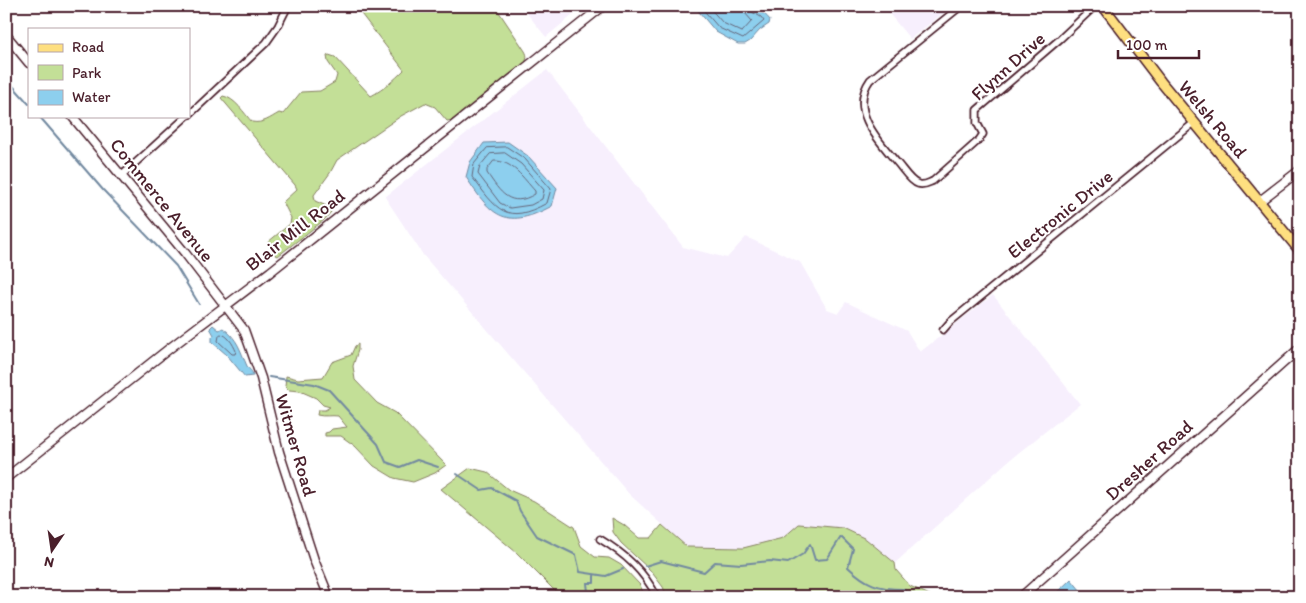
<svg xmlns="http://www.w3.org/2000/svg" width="1306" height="603" viewBox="0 0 1306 603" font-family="Itim,sans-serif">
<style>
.built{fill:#f7effd}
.green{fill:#c3df97;stroke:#867f61}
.water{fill:#8dcfee;stroke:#7289a0}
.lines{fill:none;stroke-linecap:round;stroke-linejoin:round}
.shore{stroke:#656579;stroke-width:1}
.stream{stroke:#7289a0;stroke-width:2}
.street-casing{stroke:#4a1f2b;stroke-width:9}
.secondary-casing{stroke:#4a1f2b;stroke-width:11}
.primary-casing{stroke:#4a1f2b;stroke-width:12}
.street{stroke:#fff;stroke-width:5.5}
.secondary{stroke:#fff;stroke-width:8}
.primary{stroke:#fedf80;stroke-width:9}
.labels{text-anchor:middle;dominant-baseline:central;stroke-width:4;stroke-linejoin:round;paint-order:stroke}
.street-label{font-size:19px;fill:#4a1f2b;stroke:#fff}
</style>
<rect width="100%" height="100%" fill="#fff"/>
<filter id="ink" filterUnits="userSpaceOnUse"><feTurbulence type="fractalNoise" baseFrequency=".02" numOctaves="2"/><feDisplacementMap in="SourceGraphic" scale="10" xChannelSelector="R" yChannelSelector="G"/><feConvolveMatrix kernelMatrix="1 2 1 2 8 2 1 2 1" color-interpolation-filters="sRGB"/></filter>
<g filter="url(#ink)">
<!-- built -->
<path class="built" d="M521,6H584L546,37Z
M883,6H952L910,39Z
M547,70L683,247L727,258L746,237L800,262L827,309L838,313L846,302L907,331L920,352L993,295L1080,404L1007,462L895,563L866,539L783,538L743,548L687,547L629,494L423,255L385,197Z"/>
<!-- green -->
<path class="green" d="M355,6L414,10L416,6H495L525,51C528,56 527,59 524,65L453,120L447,121L435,107L425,103L401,116L337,160L330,173L314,195L315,201L329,207L331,212L324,220L278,256C271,253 270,249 268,242L290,224L291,218L283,202L297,189L295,185L221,98L223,96C235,98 244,113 252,122C263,124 270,118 279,113L283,114L301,92L320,91L335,82L337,75L328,62L327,56L329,55L335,57L371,96C384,89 394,80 404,70Z
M358,344V350L353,366L355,380L377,403L395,413L446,465L435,473L413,482L394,478L374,466L355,446L341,436H325V433L329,432L332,429L347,427L338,416C331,415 324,417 317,415L318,410H325L330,407L323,405L316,398L300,391L289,390L285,386L286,376L298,379L323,377L332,362L351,355L355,346Z
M470,468L487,472L509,490L534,501L574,527L581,546L595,557L609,558L621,565L640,585L645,597H561L517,553L441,489Z
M612,518L624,525L639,538H651L662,525L687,547L743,548L783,538L799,524L843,528L866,539L895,563L896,570L910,586L934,597H667L663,587L650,570L621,543L613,532Z"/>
<!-- water -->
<path class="water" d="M694,6C716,6 756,0 770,20L769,24L760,30L750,41L745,44H738L716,32Z
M508,142L528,156L557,188L552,206C507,230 492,218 466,177L470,162L484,143Z
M213,325L219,330L223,328C238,339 240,350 247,366C250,371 252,370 253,376L245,377L227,355L212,342V337L214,335L210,328Z
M1071,579L1086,597H1052L1069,581Z"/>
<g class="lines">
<!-- shore -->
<path class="shore" d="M700,6L719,28L743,39L764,21L761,17L752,12L750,6
M708,6L723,23L742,32L752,21L745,13L744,6
M507,147L525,159L551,189L547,203C505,226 497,209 472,177L474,164L487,148Z
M505,153L521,164L544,190L542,199L531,205L510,208L500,203L478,174L480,166L490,154Z
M494,161C512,160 524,179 535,191V194C510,209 500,192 487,173V170Z
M221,334C228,335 233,344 236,351L235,354H232L218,341L219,336Z"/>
<!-- stream -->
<path class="stream" d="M6,83L12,85L29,104
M39,116L103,190L176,266L199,304
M269,377L314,384L329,390L378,444L386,462L400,467L417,460L438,467
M457,474L481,490L492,488L516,501L520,511L537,536L576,555L580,572L606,576L623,569
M645,566L661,561L704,572L715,562L741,564L770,561L788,563L803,554L810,544L815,560L827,559L841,537L853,549L848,567C866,584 878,589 903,589L911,597
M586,597L588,592L587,583H594V575"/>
<defs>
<path id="street" d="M961,6L870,80C848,111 880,142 899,165C904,171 911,182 918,184C924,186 928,183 933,181L979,140L983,134L977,123V110L1060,39L1095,6
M189,115L266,43L278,26L288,6
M121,176L187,116
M943,330L950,322L1195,122
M600,539C625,554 644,571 657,597"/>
<path id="secondary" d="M6,35L29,63
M72,116L185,253L244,330L261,378L279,452L314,560L329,597
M1260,201L1300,170
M6,478L170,348L270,272L603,6
M1021,597L1300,348"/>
<path id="primary" d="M1103,6L1161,82L1300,251"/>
</defs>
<!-- street casing -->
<use href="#street" class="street-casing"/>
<!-- secondary casing -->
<use href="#secondary" class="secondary-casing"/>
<!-- primary casing -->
<use href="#primary" class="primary-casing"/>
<!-- street -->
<use href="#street" class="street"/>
<!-- secondary -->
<use href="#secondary" class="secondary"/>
<!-- primary -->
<use href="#primary" class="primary"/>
</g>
</g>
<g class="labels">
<!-- street labels -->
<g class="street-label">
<text transform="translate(1008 66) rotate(-42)">Flynn Drive</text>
<text transform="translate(1213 119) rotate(50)">Welsh Road</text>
<text transform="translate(162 200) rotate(51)">Commerce Avenue</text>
<text transform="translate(1060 214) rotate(-39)">Electronic Drive</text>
<text transform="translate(295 230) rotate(-38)">Blair Mill Road</text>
<text transform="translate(296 445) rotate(74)">Witmer Road</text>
<text transform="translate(1149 460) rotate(-42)">Dresher Road</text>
</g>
</g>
<!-- margin -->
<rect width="1306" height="603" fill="none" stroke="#fff" stroke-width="25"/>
<rect x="12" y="12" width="1281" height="578" fill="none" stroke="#4a1f2b" stroke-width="2" filter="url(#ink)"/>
<!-- legend -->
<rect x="28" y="28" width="162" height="90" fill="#ffffff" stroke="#b7a5aa"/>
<rect x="38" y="44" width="25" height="8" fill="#fedf80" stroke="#b7a5aa"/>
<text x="72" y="52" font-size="15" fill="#4a1f2b">Road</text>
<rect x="38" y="65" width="25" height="15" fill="#c3df97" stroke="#b7a5aa"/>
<text x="72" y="78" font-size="15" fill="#4a1f2b">Park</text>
<rect x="38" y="90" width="25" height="15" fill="#8dcfee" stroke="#b7a5aa"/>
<text x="72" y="102" font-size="15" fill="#4a1f2b">Water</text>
<!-- north arrow -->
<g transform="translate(52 550) rotate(193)" stroke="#ffffff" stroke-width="4" paint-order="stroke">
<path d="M0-4L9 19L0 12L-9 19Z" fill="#4a1f2b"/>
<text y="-8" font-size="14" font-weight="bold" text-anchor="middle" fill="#4a1f2b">N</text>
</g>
<!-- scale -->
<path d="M1118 50v8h81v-8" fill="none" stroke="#4a1f2b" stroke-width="2.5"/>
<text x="1126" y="50" font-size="15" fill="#4a1f2b" stroke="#ffffff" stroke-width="4" paint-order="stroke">100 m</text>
</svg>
